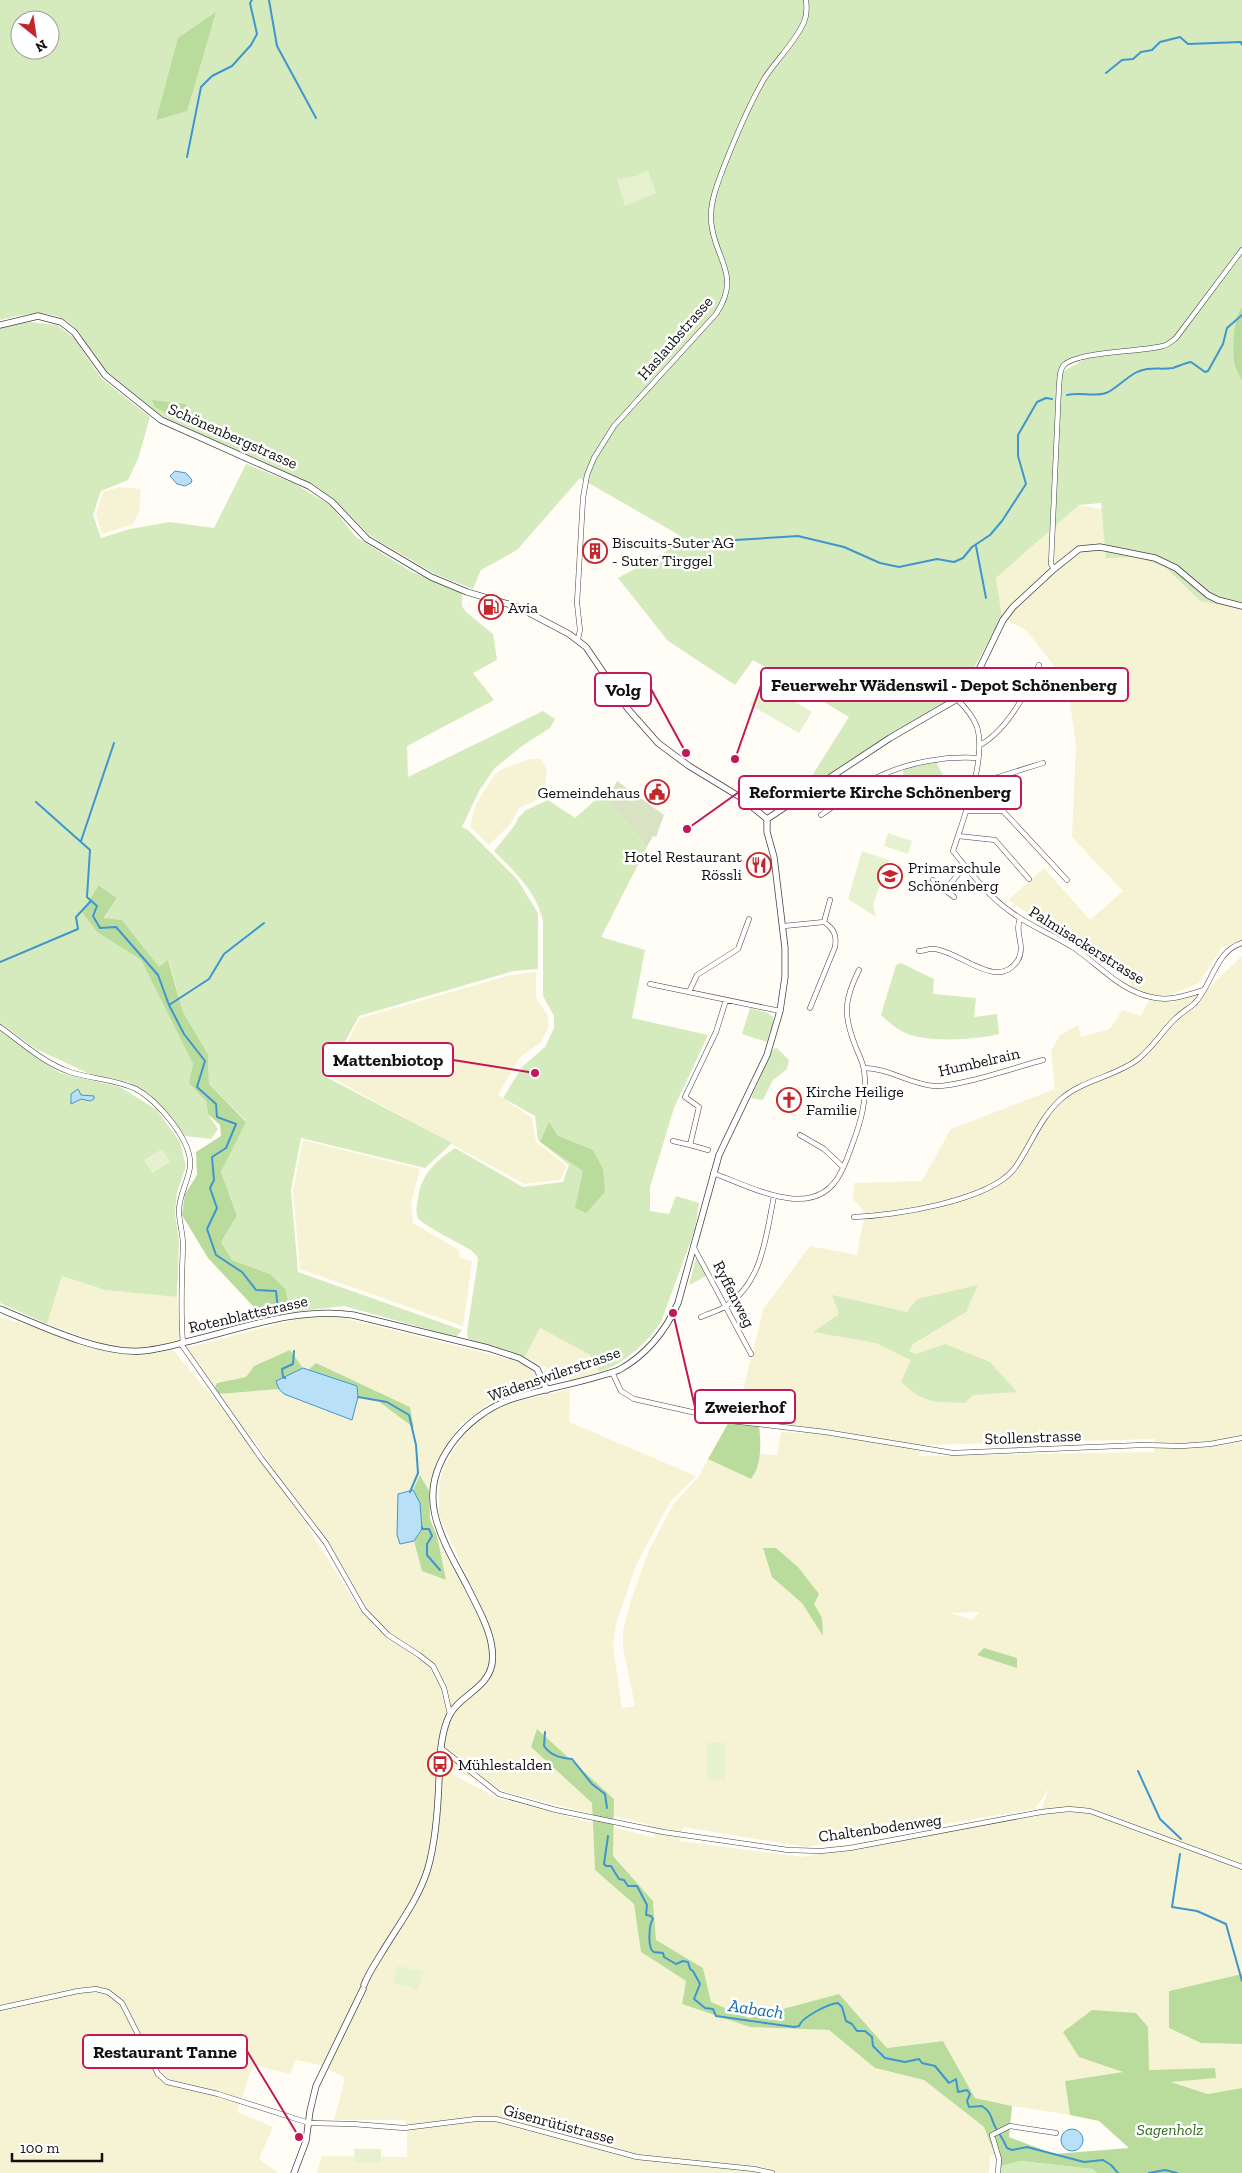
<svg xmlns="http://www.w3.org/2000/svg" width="1242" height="2173" viewBox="0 0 1242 2173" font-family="'Zilla Slab',serif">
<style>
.farmland{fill:#f6f3d4;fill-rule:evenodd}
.green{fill:#d5ebbd;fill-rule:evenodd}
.forest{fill:#b9dc9c}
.cemetery{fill:#d9e3c4}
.pitch{fill:#e6f2cf}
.water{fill:#b9e0f7;stroke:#3f96cf}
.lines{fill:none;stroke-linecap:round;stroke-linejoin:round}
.stream{stroke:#3f96cf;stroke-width:2}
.minor-casing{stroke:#444;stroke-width:5.5}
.tertiary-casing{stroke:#444;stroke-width:7}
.minor{stroke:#fff;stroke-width:4.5}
.tertiary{stroke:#fff;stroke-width:5.5}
.labels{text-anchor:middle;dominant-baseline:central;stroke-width:5;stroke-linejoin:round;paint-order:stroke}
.street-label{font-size:16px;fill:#111;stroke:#fff}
.poi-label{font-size:16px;fill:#111;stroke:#fff;text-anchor:start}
.park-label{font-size:16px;font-style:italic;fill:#2f6b1f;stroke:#fff}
.water-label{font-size:18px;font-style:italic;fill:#1768a6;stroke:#fff}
.leader{fill:none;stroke:#c2185b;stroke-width:2}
.callout-dot{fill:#c2185b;stroke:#fff;stroke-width:2}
.callout{fill:#fff;stroke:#c2185b;stroke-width:2}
.callout-label{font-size:18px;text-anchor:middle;font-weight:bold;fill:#111}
</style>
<rect width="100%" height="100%" fill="#fffdf5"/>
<!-- farmland -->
<path class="farmland" d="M120,487L141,489L139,513L133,524L102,534L96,515L103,492Z
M1079,505L1106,510L1136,557L1165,567L1200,601L1242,609V941L1222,947L1199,983L1168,996L1134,992L1128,989L1132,982L1008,900L1044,868L1090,920L1123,891L1072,837L1076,745L1067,683L1027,631L1002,617L996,578Z
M531,759H541L547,770L543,797L519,808L511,823L489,845L470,826L476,804L494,775L504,768Z
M1242,956V1974L1169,1991V2028L1201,2043L1242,2044V2088L1208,2094L1170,2081L1216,2078L1214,2068L1148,2070V2027L1124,2072L1065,2081L1070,2115L1012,2106L975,2098L943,2041L887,2048L839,1994L749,2018L711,2002L703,1968L656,1940L653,1901L613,1856V1827L656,1838L647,1824L613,1816L614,1798L531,1747L592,1803L593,1814L509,1793L429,1761L431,1749L428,1761L497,1798L593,1823L595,1870L635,1904L641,1952L686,1981L682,2004L750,2027L829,2030L875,2068L924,2080L984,2127L995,2156L990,2155L989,2173H317L322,2156L407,2157V2128L405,2120H334L345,2078L320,2065L296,2060L290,2074L253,2065L237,2112L273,2127L259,2159L278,2173H0V1317L115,1351L171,1348L242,1432L270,1474L275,1470L219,1394L279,1389L284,1394L351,1420L358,1397L378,1401L413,1428L410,1407L316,1363L308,1370L303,1368L290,1350L254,1366L246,1377L217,1383L215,1387L185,1348L305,1317L332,1315L517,1361L530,1368L537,1379L535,1386L528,1391L490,1403L460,1425L437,1460L429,1491L420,1475L413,1490L398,1494L400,1544L414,1541L422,1571L445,1580L437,1536L479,1619L485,1616L439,1515V1484L445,1464L465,1434L483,1417L507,1404L570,1389L569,1422L696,1476L670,1502L637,1563L616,1624L613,1645L622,1708L635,1706L623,1648V1631L631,1600L649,1550L673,1505L699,1476L708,1459L751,1479L755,1474L759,1454L777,1455L781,1432L803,1433L804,1426L775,1423L772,1402L742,1393L764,1308L810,1246L857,1255L865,1212L853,1199L854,1183L922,1181L951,1129L1055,1089L1051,1051L1060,1035L1078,1025L1081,1037L1110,1029L1122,1010L1141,1016L1149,1000L1173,1002L1204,992ZM1155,1439L1154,1452L918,1456L926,1445ZM314,1522L366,1610L391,1634L418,1652L414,1654L391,1640L374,1626L358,1607L307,1526ZM979,1612L973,1620L950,1613H951ZM1049,1788L1042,1808L1036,1816L802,1857L680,1841L683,1827L806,1847L1035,1809Z
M536,972V998L548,1016V1028L541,1042L519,1058L498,1095L532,1118L536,1142L567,1166L560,1180L524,1184L329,1076L360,1018L511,975Z
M303,1140L420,1169L411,1204L413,1223L459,1250L460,1257L472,1262L463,1326L300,1269L293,1190Z
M62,1276L105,1290L177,1297L181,1342L142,1349L107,1345L47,1324Z
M540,1328L590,1355L599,1372L572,1381L525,1357Z"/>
<!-- green -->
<path class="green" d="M0,0H1242V609L1200,601L1165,567L1136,557L1106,558L1101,503L1079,505L996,578L1002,617L957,699L890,738L796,801L849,717L753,660L735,685L668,641L618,578L669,550L679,535L580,478L517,550L481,570L473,589L435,574L382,543L368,534L336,501L314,485L178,425C151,410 121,391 102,367C92,355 86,340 76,329C54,306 26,314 0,320ZM20,20H50V50H20ZM1085,359L1060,373L1057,419L1059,367Z
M30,322L57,325L74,338L102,379L150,417L138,459L128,480L101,491L93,515L101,538L130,529L170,522L214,528L246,464L293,483L330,505L356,537L410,571L462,593V606L466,612L493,634L497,660L473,673L494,700L407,746L408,777L543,711L555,719L550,728L522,746L494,769L479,791L462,827L468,830L517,879L538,913V969L513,971L359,1016L326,1077L452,1143L425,1168L301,1138L291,1190L298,1272L462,1330L456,1337L344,1306L292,1312L284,1316L270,1274L232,1260L221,1242L237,1214L221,1172L246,1121L209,1084L208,1054L183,1012L169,961L159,968L122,920L104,919L117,898L100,885L97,932L141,960L193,1064L190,1083L206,1101L208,1114L218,1129L211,1139L185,1136L161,1105L129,1082L92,1075L36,1049L0,1023V328Z
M936,762L953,794H905L903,770Z
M600,796L607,800L647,847L601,937L645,950L632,1018L708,1035L674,1108L650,1187V1211L669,1214L676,1196L699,1203L695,1229L661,1322C645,1345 625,1363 599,1372L590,1355L540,1328L525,1357L468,1339L467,1332L478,1260L477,1256L471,1250C461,1244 422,1225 418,1218C415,1212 417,1204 418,1199C421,1174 435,1162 455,1148L523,1187L563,1182L569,1165L538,1140L535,1116L503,1098L522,1067L545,1047L554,1028V1016L543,996V922C538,893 514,871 494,851L515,825L518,818L526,810L548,800L575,818Z
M901,963L934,979L933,994L976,998L974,1017L997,1014L999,1034C975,1040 925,1043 903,1032C895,1028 888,1021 881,1015L896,965Z
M750,1008L768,1013L773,1017V1023L767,1042L742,1034Z
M0,1031L60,1073L120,1087L157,1110L180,1142L186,1166L177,1192L175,1213L179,1242L177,1297L105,1290L62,1276L47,1324L0,1303Z
M777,1048L789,1060L787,1069L773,1080L763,1100L751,1098L773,1049Z
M697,1254L706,1276L689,1285Z
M978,1285L966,1312L913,1344L909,1351L916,1354L945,1344L990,1362L1017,1392L973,1395L965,1403C933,1402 925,1404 901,1382L911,1360L876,1343L813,1332L839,1314L832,1295L907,1312L917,1299Z
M999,2159L1094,2169L1097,2173H998Z"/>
<!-- forest -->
<path class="forest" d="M216,12L187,111L156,120L178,38Z
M1242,307V381C1240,376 1237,371 1235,366C1232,352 1233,318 1242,307Z
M152,400L186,404L189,425L155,407Z
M99,885L117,898L104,918L122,920L159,967L168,960L183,1012L208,1054L209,1084L246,1122L221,1172L237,1215L221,1242L232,1260L270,1274L285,1289L290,1308L284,1316L265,1319L208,1258L182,1215L185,1194L197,1175L196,1152L221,1136L220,1125L208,1114L206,1101L189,1083L193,1064L141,960L97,932L82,912Z
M549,1122L558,1136L593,1150L603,1169L605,1192L586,1213L575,1208L583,1171L540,1142Z
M290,1350L303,1368L277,1381L279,1389L219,1394L215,1387L217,1383L246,1377L254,1366Z
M316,1363L410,1407L414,1428L378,1401L358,1397L357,1386L308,1370Z
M730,1420L759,1426C761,1442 762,1465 751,1479L708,1459Z
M420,1475L429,1491L430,1519L437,1536L446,1580L422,1571L414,1541L422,1529L420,1503L413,1490Z
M763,1548H776L798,1567L819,1594L814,1604L822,1618L823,1636L802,1603L772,1577Z
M984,1648L1017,1658V1668L977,1655Z
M537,1729L614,1799L613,1856L653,1901L656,1940L703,1968L711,2002L749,2018L839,1994L887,2048L943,2041L975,2098L1012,2106L1009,2137L1054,2154L1129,2148L1099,2121L1070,2115L1065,2081L1123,2072L1079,2057L1063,2032L1092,2010L1136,2013L1148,2027L1149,2070L1215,2068L1216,2078L1171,2082L1208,2094L1242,2088V2173H1097L1093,2169L1020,2161L999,2166L984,2127L924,2080L875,2068L829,2030L750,2027L682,2004L686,1981L641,1952L634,1904L595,1870L592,1803L531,1747Z
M1242,1974V2044L1201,2043L1169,2028V1991Z"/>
<!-- cemetery -->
<path class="cemetery" d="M617,781L664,815L656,837L653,836L647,847L607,800Z"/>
<!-- pitch -->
<path class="pitch" d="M648,170L656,193L625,206L617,179L636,176Z
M763,683L812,712L799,733L750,705Z
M888,833L912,841L908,854L884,846Z
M862,851L889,860L873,905L876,917L848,899Z
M162,1149L170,1162L152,1173L144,1160Z
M707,1743H725V1780L707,1779Z
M397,1966L424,1971L418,1990L393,1982Z
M354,2149H381V2162H355Z"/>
<!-- water -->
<path class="water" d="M175,471L186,473L192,480L191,483L185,486L177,484L170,476Z
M78,1089L81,1095L94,1096V1099L90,1101L81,1099L71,1104V1094Z
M303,1368L357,1386L358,1397L352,1420L284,1394L279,1389L276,1381Z
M413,1490L420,1503L422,1529L414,1541L400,1544L397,1535L398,1494Z
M1061 2140a11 11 0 1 1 22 0a11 11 0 1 1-22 0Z"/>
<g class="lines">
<!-- stream -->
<path class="stream" d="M269,0L277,46L316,118
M1106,73L1122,60L1133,59L1141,52L1152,50L1160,42L1180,37L1188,44L1241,42L1242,45
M187,157L201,87L212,76L232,66L251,45L257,34L250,3L252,0
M1067,395C1080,392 1094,397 1106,393C1113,391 1126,378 1135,373C1148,366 1159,370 1173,368C1179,366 1185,363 1191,362L1205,372L1208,371L1223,344L1227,328L1242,315
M703,542L798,536L844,547L880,563L899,567L937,559L954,562L963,558L972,547L990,535L1002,521L1026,484L1018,456V435L1037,402L1046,398L1052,399
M976,546L986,598
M36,802L90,850L87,897L97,906L93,916L100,928L116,927L158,975L169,1005L184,1034L205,1061L197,1087L216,1104L217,1117L236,1124L226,1148L212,1157L214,1180L210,1188L217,1208L207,1229L216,1255L242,1272L256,1290L276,1291L278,1310
M81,841L114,743
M0,962L78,929L76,917L90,902
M169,1005L209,979L224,954L264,923
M285,1378L283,1377L282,1369L293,1364L294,1351
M358,1397L387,1402L409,1415L416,1445L418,1473L410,1492
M422,1527V1529H429L432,1536L427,1544V1555L440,1570
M545,1732L544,1746C551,1756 561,1758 572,1759L592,1784L605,1794L607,1808
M1138,1771L1160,1819L1181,1839
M608,1836L604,1864L606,1866H611L619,1879L624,1880L628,1886H637L647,1905L646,1915L651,1916L653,1919C649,1924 647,1949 654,1952C657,1953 660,1952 663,1953L664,1957L676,1964L683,1961L688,1962L690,1969L693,1971L700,1984L694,1999L705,2008L713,2009L716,2016L794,2027L799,2026C802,2017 828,2004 838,2003L842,2007L846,2021L852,2024L857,2031H865L872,2037L873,2046L885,2058L905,2062L919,2059L922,2063L935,2066L949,2083L956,2079L958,2092L967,2090L970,2094L967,2101L969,2107L982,2106C994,2114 990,2120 997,2130C1001,2136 1004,2141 1007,2148L1012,2150L1027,2147L1084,2162L1103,2160L1111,2165L1118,2173
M1180,1854L1172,1907L1197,1911L1226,1924L1242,1981
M1149,2173L1165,2170L1177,2173"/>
<defs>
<path id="minor" d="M1054,569L1051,564L1059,385C1060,379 1059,372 1063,366C1076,351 1142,352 1163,346C1168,345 1172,341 1176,338L1242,250
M578,639L580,630L577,603L583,498L587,475L594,458L614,426L716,314C743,274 713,258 711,220C710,202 717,185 723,169C735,138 748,107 764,79C776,60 795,43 804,22C807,15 807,8 806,0
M957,699C965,707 973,716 977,727C987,760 963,819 953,851C970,872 989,897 1011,912C1031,927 1054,935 1074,948C1099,965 1121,991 1151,997C1170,1002 1186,995 1204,990
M980,745C1006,731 1027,692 1039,665
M973,785L1043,763
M966,811H1003L1067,880
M821,815C840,802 859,787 880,776C909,762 946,756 978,758
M958,836L995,840L1029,879
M933,880L945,890
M954,897L945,890L965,866
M824,922L830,900
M784,926L824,922C834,929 837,935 835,947L810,1008
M919,951C924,951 930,948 934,949C960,951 998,992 1018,960C1026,946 1014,932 1020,919
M650,984L780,1011
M689,992L697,975L738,949L749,919
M0,1027C22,1043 44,1063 70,1072C91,1079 115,1079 136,1089C157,1100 193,1141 190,1167C188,1182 179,1195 179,1211C179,1222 183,1233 183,1245C182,1278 180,1310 183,1343
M864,1068C889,1068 909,1084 934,1086C959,1087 1016,1067 1043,1060
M800,1135L824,1149L843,1167
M673,1141L690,1145L699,1107L685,1097L716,1032L726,1000
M690,1145L708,1150
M713,1173C752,1187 816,1224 841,1172C845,1165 848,1156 851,1148C861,1122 868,1098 864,1070C863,1062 858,1053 855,1045C843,1014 844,1000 859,970
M854,1217C893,1216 989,1201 1014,1169C1030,1147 1040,1118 1060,1100C1082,1080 1114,1077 1137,1060C1153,1048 1162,1031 1176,1018C1181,1013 1188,1009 1194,1004C1212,986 1215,951 1242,943
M693,1246L751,1354
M701,1317C709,1313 719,1311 726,1306C763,1282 766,1235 774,1196
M181,1344L261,1458L326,1543L364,1610L388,1635L419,1655L433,1666L444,1688L450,1714
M612,1372L621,1391L634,1399L732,1421L825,1432L953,1453L1142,1445L1182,1446L1210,1444L1242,1438
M441,1748L499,1794L556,1810L663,1832L788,1850L821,1851L850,1848L1041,1812L1069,1809L1090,1811L1242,1867
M0,2008L78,1991L96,1989L108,1992L122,2003L158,2074L167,2082L218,2094L309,2123L353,2124L404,2128L476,2119H496L637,2157L754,2169L772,2173
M998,2173L999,2159L992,2135L1010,2126L1056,2133"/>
<path id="tertiary" d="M0,325L38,316L61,322L74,332L105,375L161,420L309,486L332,502L367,539L431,577L467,592L518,607L569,634L586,647L628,709L658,743L689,766L740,797L767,819
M767,819L890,738L957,699L976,676L1003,620L1013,607L1054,569L1079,549L1100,547L1155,558L1176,568L1208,595L1218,600L1242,606
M0,1309C39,1325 99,1354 141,1351C157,1350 174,1345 190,1341C243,1328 298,1307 353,1315L488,1348L519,1358L537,1369L547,1390
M364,1985C368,1974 375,1964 381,1954C397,1927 419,1899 428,1868C436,1840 438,1808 439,1779C440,1760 440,1739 447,1721C455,1696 487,1691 492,1664C496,1637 478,1609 467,1586C455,1563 441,1540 435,1515C423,1465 465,1416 509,1400C545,1388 583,1383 619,1370C646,1355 666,1330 678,1303L719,1155L767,1055L780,1011L785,977V948L774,857L767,832V819
M294,2173L306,2141L310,2111L316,2086L363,1989"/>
</defs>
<!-- minor casing -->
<use href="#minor" class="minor-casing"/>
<!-- tertiary casing -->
<use href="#tertiary" class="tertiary-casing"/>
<!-- minor -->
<use href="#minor" class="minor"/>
<!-- tertiary -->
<use href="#tertiary" class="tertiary"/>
</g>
<!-- icons -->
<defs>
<symbol id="building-ring" viewBox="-11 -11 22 22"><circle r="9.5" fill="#fff" stroke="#c4262e" stroke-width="1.5"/><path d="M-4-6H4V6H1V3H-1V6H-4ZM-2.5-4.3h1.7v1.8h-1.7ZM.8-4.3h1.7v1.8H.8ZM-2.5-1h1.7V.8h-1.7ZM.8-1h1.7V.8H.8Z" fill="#c4262e"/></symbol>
<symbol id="fuel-ring" viewBox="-11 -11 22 22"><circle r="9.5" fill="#fff" stroke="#c4262e" stroke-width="1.5"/><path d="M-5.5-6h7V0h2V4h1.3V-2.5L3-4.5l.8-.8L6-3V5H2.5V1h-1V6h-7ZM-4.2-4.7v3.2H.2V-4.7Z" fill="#c4262e"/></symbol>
<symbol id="civic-ring" viewBox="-11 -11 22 22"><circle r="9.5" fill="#fff" stroke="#c4262e" stroke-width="1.5"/><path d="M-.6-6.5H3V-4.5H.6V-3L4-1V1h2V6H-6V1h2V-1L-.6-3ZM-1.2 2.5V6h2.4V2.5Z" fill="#c4262e"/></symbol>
<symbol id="restaurant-ring" viewBox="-11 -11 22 22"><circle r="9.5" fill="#fff" stroke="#c4262e" stroke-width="1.5"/><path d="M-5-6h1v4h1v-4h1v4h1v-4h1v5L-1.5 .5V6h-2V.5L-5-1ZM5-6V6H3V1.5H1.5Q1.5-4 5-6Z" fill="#c4262e"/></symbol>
<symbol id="school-ring" viewBox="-11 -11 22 22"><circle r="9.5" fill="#fff" stroke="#c4262e" stroke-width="1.5"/><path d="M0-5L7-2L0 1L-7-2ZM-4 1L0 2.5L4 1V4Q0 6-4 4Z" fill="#c4262e"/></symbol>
<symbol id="church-ring" viewBox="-11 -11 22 22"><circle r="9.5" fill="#fff" stroke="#c4262e" stroke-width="1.5"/><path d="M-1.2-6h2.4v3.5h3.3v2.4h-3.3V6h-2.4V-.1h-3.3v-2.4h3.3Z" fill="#c4262e"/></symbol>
<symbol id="bus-ring" viewBox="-11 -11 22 22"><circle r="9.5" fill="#fff" stroke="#c4262e" stroke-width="1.5"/><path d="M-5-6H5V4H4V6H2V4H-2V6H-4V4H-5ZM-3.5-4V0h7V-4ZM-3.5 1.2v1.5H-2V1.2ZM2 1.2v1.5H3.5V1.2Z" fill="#c4262e"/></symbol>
</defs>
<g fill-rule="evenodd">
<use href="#building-ring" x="581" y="537" width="28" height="28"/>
<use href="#fuel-ring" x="477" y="593" width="28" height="28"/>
<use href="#civic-ring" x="643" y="778" width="28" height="28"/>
<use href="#restaurant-ring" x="745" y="851" width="28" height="28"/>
<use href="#school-ring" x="876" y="862" width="28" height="28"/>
<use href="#church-ring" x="775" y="1086" width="28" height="28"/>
<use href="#bus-ring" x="426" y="1750" width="28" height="28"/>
</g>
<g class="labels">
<!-- street labels -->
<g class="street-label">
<text transform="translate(675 338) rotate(-49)">Haslaubstrasse</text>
<text transform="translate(233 436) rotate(24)">Schönenbergstrasse</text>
<text transform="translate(1087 945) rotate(32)">Palmisackerstrasse</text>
<text transform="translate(979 1062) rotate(-13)">Humbelrain</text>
<text transform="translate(734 1294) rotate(63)">Ryffenweg</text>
<text transform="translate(248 1314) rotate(-13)">Rotenblattstrasse</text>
<text transform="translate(554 1374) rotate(-19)">Wädenswilerstrasse</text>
<text transform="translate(1033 1437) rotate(-2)">Stollenstrasse</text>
<text transform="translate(880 1828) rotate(-8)">Chaltenbodenweg</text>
<text transform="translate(559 2124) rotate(15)">Gisenrütistrasse</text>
</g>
<!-- poi labels -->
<g class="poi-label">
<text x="612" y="542">Biscuits-Suter AG<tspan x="612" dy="18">- Suter Tirggel</tspan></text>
<text x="508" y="607">Avia</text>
<text x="640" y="792" text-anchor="end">Gemeindehaus</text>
<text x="742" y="856" text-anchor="end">Hotel Restaurant<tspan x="742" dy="18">Rössli</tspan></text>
<text x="908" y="867">Primarschule<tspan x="908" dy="18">Schönenberg</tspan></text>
<text x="806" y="1091">Kirche Heilige<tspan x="806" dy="18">Familie</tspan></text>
<text x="458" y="1764">Mühlestalden</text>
</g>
<!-- park labels -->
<g class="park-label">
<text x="1170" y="2129">Sagenholz</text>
</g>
<!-- water labels -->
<g class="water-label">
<text transform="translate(756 2009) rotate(8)">Aabach</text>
</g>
</g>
<!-- callouts -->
<path class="leader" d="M735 759L761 685M686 753L651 689M687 829L739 792M535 1073L453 1060M673 1313L695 1407M299 2137L247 2051"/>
<g class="callout-dot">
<circle cx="735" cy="759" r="5"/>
<circle cx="686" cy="753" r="5"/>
<circle cx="687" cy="829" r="5"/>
<circle cx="535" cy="1073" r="5"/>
<circle cx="673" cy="1313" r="5"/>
<circle cx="299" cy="2137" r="5"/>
</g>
<g class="callout">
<rect x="761" y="668" width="367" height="33" rx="5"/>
<rect x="595" y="673" width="56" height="33" rx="5"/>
<rect x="739" y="776" width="282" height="33" rx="5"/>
<rect x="323" y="1043" width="130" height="33" rx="5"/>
<rect x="695" y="1390" width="100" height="33" rx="5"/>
<rect x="83" y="2035" width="164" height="33" rx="5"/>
</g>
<g class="callout-label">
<text x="944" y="691">Feuerwehr Wädenswil - Depot Schönenberg</text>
<text x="623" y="696">Volg</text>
<text x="880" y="798">Reformierte Kirche Schönenberg</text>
<text x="388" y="1066">Mattenbiotop</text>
<text x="745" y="1413">Zweierhof</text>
<text x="165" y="2058">Restaurant Tanne</text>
</g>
<!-- north arrow -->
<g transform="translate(35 35) rotate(150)"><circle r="24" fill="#ffffff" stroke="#a0a0a0"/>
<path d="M0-4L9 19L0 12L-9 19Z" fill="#c4262e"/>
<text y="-8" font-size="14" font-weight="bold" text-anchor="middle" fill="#111111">N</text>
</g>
<!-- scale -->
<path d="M12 2153v8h90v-8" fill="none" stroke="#111111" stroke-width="2.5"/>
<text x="20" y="2153" font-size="15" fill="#111111" stroke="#ffffff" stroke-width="4" paint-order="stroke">100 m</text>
</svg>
